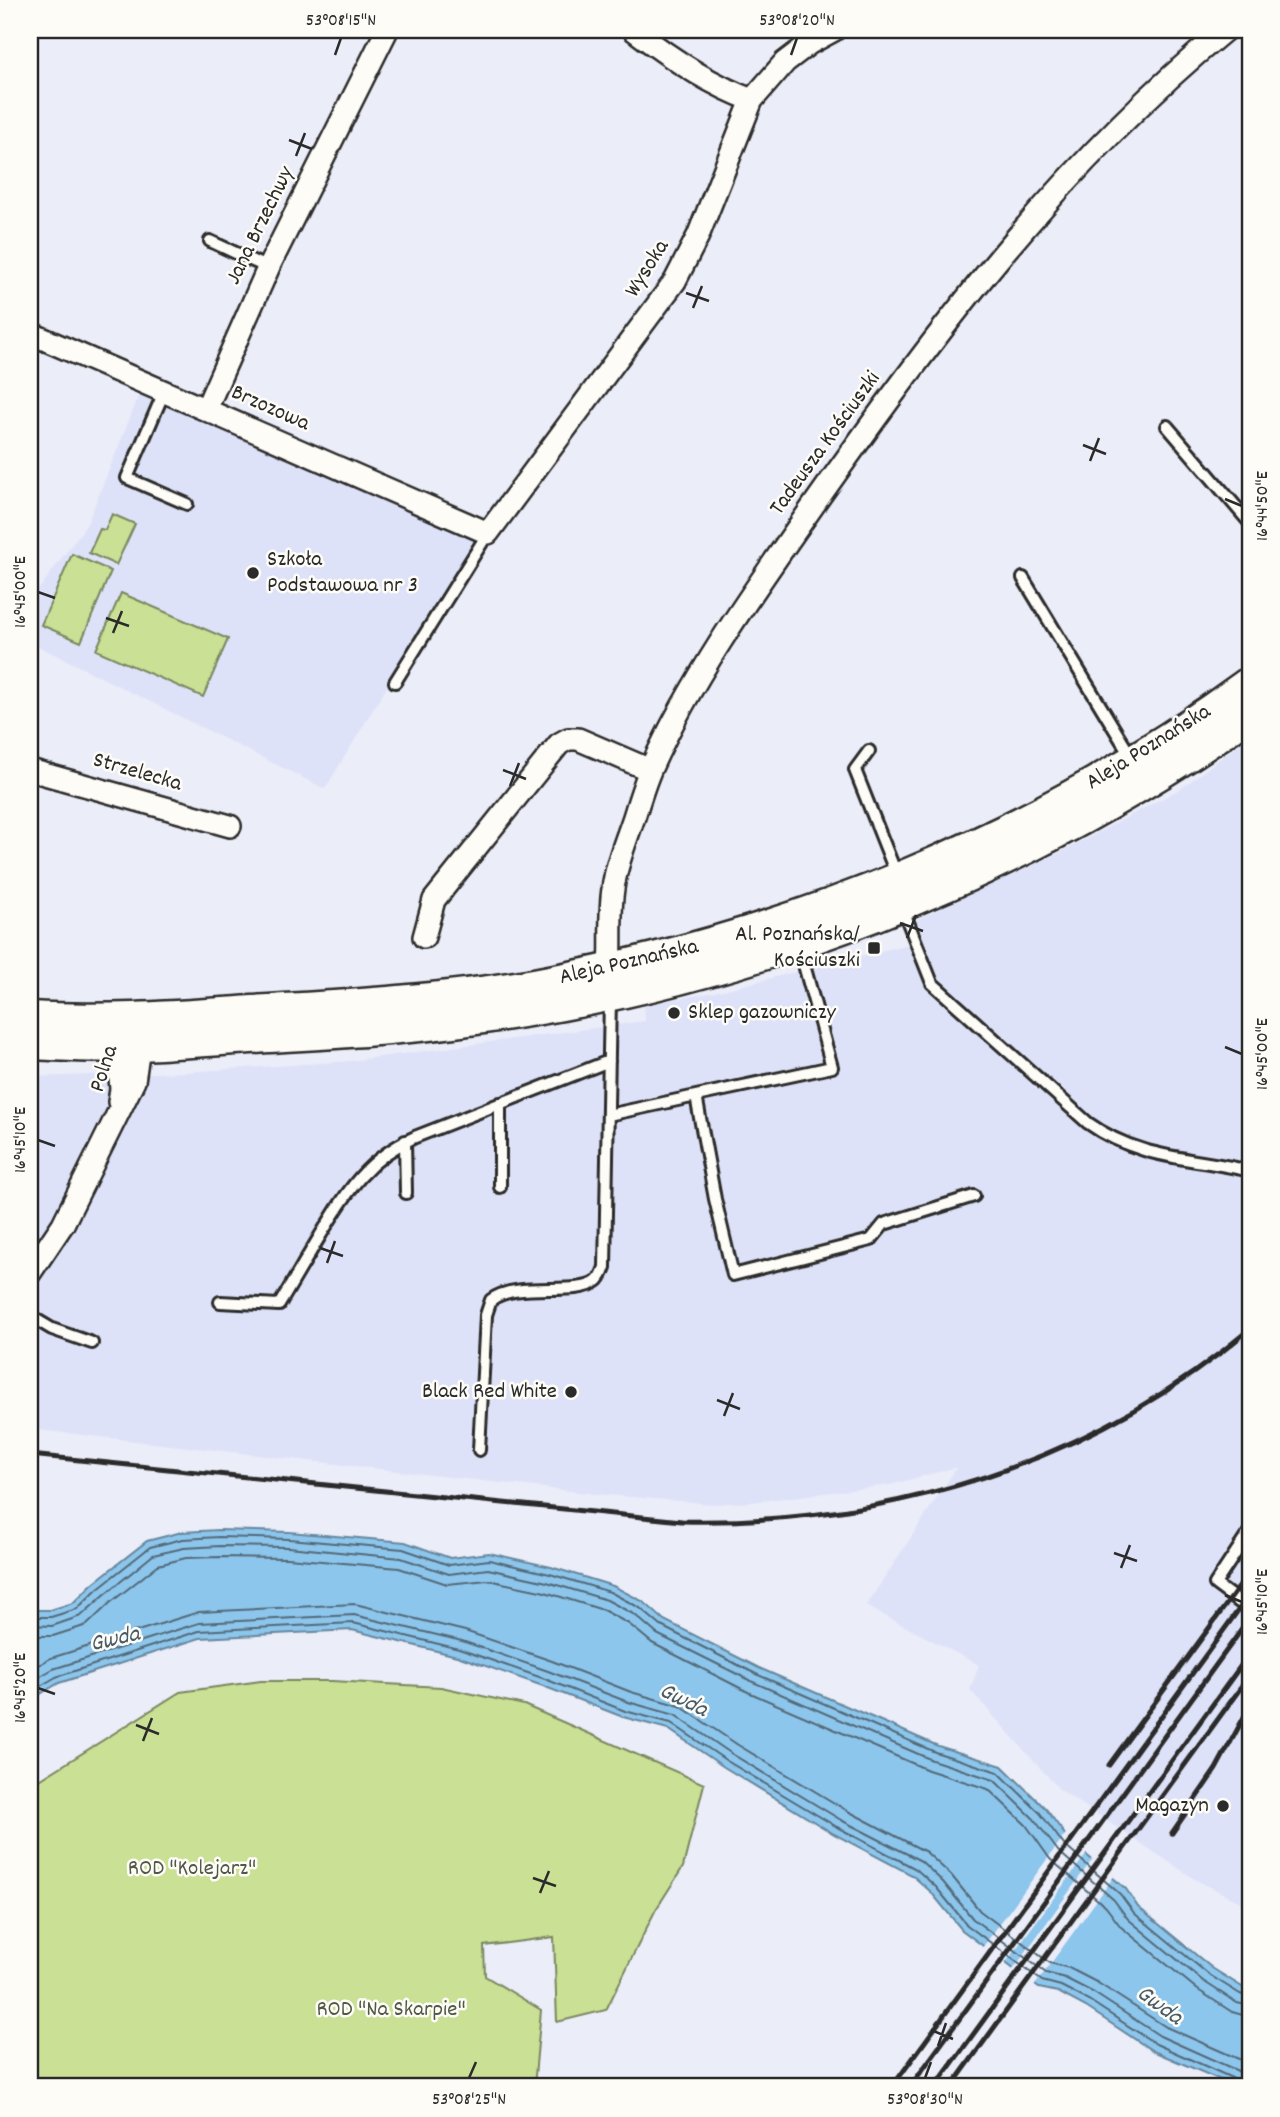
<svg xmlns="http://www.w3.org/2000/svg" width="1280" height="2117" viewBox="0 0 1280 2117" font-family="Dekko,sans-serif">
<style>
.built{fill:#dee2f9}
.green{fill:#c9e095;stroke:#7a8660;stroke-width:2}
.water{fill:#8dc6ec;stroke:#66889f;stroke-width:2}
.pier{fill:#ebedf8}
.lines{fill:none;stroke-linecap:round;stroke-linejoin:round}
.shore{stroke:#526978;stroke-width:2}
.service-casing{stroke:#2b2b2b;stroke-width:16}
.minor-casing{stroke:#2b2b2b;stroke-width:26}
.secondary-casing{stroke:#2b2b2b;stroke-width:37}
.service{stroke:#fdfcf7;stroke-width:10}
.minor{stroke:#fdfcf7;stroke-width:21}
.secondary{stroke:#fdfcf7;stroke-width:32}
.rail{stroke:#2b2b2b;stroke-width:5}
.ticks{fill:none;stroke:#2b2b2b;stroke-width:2.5}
.poi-dot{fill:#2b2b2b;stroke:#fdfcf7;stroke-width:2.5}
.labels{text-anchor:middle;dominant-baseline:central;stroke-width:5;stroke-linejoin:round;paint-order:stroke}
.street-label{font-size:23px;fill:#2b2b2b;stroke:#fdfcf7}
.poi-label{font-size:23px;fill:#2b2b2b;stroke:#fdfcf7;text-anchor:end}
.park-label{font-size:23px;fill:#525846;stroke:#fdfcf7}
.water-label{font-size:24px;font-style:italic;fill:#485a65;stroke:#fdfcf7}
.neatline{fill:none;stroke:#2b2b2b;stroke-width:2.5}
.ticks-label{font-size:18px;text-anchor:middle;fill:#2b2b2b}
</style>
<rect width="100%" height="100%" fill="#ebedf8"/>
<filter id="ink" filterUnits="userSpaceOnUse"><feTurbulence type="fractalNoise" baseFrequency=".0143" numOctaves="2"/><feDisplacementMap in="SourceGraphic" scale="14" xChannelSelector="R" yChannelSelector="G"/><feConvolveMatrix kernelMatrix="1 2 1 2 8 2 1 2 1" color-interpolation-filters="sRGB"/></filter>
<g filter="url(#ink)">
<!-- built -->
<path class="built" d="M142,388L472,533L473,545L325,789L30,642V601L87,524Z
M1250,736V1907L1196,1880L1059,1789L970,1690L979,1665L866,1606L957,1467L890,1485L751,1502L713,1504L596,1494L30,1429V1077L185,1072L350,1061L645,1021L644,1005L715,992L909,944L905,925L1065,850L1180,789Z"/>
<!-- green -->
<path class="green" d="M112,514L135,524L116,565L89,553L100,529L105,530Z
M72,554L111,571L81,642L41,625Z
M121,593L228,639L203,697L96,650Z
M261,1681H332L441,1687L524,1705L704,1784L683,1867L655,1911L606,2010L557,2022L554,1937L484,1946L485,1976L541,2010L534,2087H30V1786L180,1692Z"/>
<!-- water -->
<path class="water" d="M219,1530L289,1532L405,1542L450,1558L489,1553L551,1567L613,1586L644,1602L664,1620L759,1668L938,1746L1002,1766L1046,1809L1069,1840L1126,1889L1138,1907L1212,1968L1250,1992V2087H1237L1153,2051L1086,2007L1058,1992L1039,1988L962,1930L931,1892L912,1875L834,1834L724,1767L668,1729L623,1717L543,1686L457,1656L352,1630L200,1638L59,1683L30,1700V1610H50L73,1603L92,1584L147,1541L182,1532Z"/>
<!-- pier -->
<path class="pier" d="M1067,1832L1088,1852L1004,1965L982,1948Z
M1094,1857L1115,1875L1033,1988L1012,1971Z"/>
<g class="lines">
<!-- shore -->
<path class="shore" d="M30,1617H51L77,1609L97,1589L150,1547L183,1539L219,1537L289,1539L403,1549L449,1565L489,1560L550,1574L610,1592L640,1608L661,1626L756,1674L935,1752L998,1772L1040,1813L1064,1845L1120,1894L1134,1913L1208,1974L1240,1994L1250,1997
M30,1625L52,1626L81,1616L103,1596L153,1555L184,1548L220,1546L288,1547L401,1558L449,1574L488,1569L547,1582L607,1600L635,1615L657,1634L753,1682L932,1760L994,1780L1034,1819L1058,1851L1114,1900L1128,1919L1203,1981L1237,2003L1250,2006
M30,1636H53L87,1625L110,1603L158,1565L186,1558L220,1557L288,1558L399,1568L447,1584L488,1580L545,1592L603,1610L629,1624L652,1643L748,1692L928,1770L988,1789L1026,1825L1050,1859L1106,1907L1121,1927L1198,1990L1232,2012L1250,2017
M30,1670L51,1658L199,1612L355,1604L465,1631L552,1661L631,1692L680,1706L738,1745L846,1810L926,1852L951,1875L980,1911L1050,1963L1069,1968L1098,1983L1166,2027L1241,2060L1250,2068
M30,1682L53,1669L199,1623L354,1615L462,1641L548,1671L628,1702L675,1715L732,1754L841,1820L921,1861L943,1882L973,1919L1046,1973L1065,1978L1094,1993L1160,2036L1238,2071L1244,2078L1246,2087
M30,1692L56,1677L199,1631L353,1623L459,1649L545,1679L625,1711L671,1723L727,1761L837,1827L916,1869L936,1887L967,1925L1042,1981L1061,1986L1090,2001L1156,2044L1232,2078L1236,2082L1237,2087"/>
<defs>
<path id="service" d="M210,241L268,268
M164,392L127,478L187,504
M1167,426L1250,523
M1023,578L1132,758
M395,682L488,533
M869,751L855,770L897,876
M902,907L932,983L1088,1123C1140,1160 1191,1157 1250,1171
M696,1096L832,1067L798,943
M608,1115L696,1096L715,1199L733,1275L871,1240L884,1224L974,1196
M405,1141L406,1193
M500,1187V1103
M220,1302L279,1305C293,1282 306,1259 320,1236C347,1192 366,1159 415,1137L609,1061
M30,1316L52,1329L92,1343
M479,1450L486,1315L491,1300C516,1280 578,1297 597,1281C602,1277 603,1272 605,1267L610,998
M1250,1531L1215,1584L1250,1610"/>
<path id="minor" d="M634,30C670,58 709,84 752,100
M30,333L488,533L675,281L698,236L752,100L785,62L810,43L834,30
M206,409L270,264L387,30
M30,770L230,826
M424,937L434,900L559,744L568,739H578L650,770
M610,970C612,943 609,915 613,889C616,864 626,841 634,817C639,801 644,784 651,768C691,679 752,593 808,513C930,339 1060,165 1225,30
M116,1033L121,1089L119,1102
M30,1273L63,1224L134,1081L141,1033"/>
<path id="secondary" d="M30,1018C110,1023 190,1016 269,1011C358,1006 446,1000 534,985C791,938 1039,838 1250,683
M30,1043C60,1044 90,1047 120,1045C170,1043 219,1039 269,1036C333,1032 398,1029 462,1020C745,983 1017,878 1250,713"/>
</defs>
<!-- service casing -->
<use href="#service" class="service-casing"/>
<!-- minor casing -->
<use href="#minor" class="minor-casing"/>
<!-- secondary casing -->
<use href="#secondary" class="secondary-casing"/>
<!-- service -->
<use href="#service" class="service"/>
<!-- minor -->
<use href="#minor" class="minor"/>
<!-- secondary -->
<use href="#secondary" class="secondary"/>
<!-- rail -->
<path class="rail" d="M30,1455L682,1521C890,1525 1090,1464 1250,1329
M1109,1765L1250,1572
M1172,1833L1216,1769L1250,1706
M892,2087L1250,1594
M910,2087L1250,1618
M935,2087L1250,1653
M951,2087L1250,1675"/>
</g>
</g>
<!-- ticks -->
<path class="ticks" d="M335,55L341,38M791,55L797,38M289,140L312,149M296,156L305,133M686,293L709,301M693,308L702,286M1083,445L1106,454M1090,461L1099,438M1225,499L1242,506M38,592L55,598M106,618L129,626M113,633L122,611M503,770L526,779M510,786L519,763M900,923L923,931M907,938L916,915M1225,1047L1242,1054M38,1140L55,1146M320,1248L343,1256M327,1263L335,1241M717,1400L740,1409M724,1416L733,1393M1114,1553L1137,1561M1121,1568L1130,1545M1225,1595L1242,1602M38,1688L55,1694M136,1725L159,1734M143,1741L152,1718M533,1878L556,1886M540,1893L549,1871M931,2030L953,2039M938,2046L946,2023M469,2078L476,2062M925,2078L931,2062"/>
<!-- markers -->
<g class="poi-dot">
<circle cx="253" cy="573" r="7"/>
<rect x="867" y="941" width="14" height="14" rx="3.5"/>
<circle cx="674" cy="1013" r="7"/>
<circle cx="571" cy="1392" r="7"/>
<circle cx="1223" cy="1806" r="7"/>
</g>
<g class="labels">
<!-- street labels -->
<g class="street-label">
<text transform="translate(261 226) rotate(-64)">Jana Brzechwy</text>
<text transform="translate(648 269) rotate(-58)">Wysoka</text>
<text transform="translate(270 409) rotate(24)">Brzozowa</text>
<text transform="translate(826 444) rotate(-54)">Tadeusza Kościuszki</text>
<text transform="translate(1149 748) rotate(-32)">Aleja Poznańska</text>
<text transform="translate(137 773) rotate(16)">Strzelecka</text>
<text transform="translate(629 963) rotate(-13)">Aleja Poznańska</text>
<text transform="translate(105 1069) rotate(-72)">Polna</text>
</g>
<!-- poi labels -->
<g class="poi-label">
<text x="267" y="560" text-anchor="start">Szkoła<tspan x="267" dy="26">Podstawowa nr 3</tspan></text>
<text x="860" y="935">Al. Poznańska/<tspan x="860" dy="26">Kościuszki</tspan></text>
<text x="688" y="1013" text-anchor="start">Sklep gazowniczy</text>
<text x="557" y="1392">Black Red White</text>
<text x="1209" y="1806">Magazyn</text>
</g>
<!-- park labels -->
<g class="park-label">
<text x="192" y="1869">ROD "Kolejarz"</text>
<text x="391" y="2010">ROD "Na Skarpie"</text>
</g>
<!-- water labels -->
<g class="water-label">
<text transform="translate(115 1640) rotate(-13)">Gwda</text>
<text transform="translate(683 1701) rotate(26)">Gwda</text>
<text transform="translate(1159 2006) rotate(36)">Gwda</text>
</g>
</g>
<!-- margin -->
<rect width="1280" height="2117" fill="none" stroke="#fdfcf7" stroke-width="77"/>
<rect x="38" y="38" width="1204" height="2040" class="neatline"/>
<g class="ticks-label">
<text x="341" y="25">53°08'15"N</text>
<text x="797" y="25">53°08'20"N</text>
<text transform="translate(1261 506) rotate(-90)" y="6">16°44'50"E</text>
<text transform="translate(19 592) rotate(-90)" y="6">16°45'00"E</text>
<text transform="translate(1261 1054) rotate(-90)" y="6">16°45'00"E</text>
<text transform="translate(19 1140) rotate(-90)" y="6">16°45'10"E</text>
<text transform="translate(1261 1602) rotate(-90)" y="6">16°45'10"E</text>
<text transform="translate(19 1688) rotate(-90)" y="6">16°45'20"E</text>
<text x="469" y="2104">53°08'25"N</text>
<text x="925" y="2104">53°08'30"N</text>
</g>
</svg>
